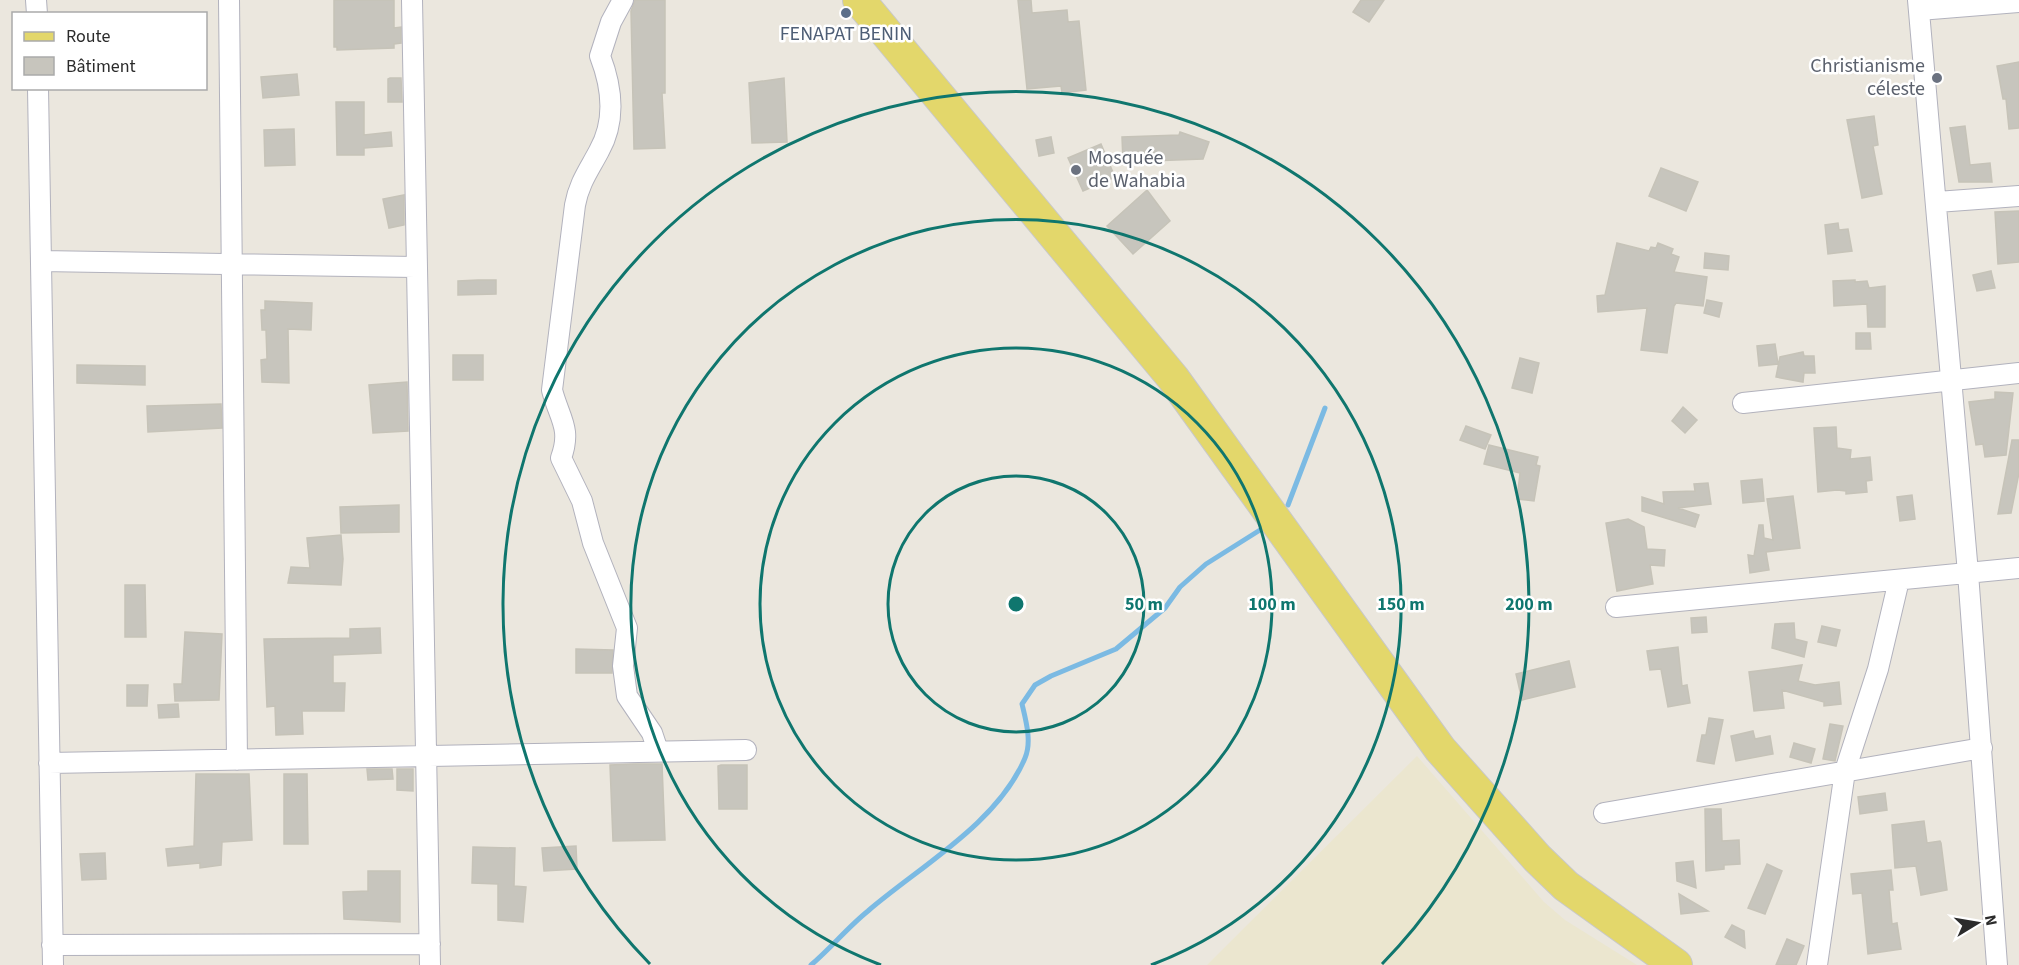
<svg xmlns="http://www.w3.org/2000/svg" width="2019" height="965" viewBox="0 0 2019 965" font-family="'Source Sans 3',sans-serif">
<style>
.education{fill:#ebe6cf}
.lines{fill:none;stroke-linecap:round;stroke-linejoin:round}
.stream{stroke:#7bbae3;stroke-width:5}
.building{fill:#c7c5bd;stroke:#c6c3b8;stroke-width:1.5}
.street-casing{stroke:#b2b2bd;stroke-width:22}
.primary-casing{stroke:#c8c8c8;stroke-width:34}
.street{stroke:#fff;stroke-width:20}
.primary{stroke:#e3d76b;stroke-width:32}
.ring{fill:none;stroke:#0f766e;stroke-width:3}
.service-dot{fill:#5c6f8a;stroke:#fff;stroke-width:2}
.worship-dot{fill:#6b7280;stroke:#fff;stroke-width:2}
.labels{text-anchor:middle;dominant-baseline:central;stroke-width:5;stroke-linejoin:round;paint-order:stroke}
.service-label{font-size:20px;fill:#4e5e75;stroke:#fff}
.worship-label{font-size:20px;fill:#5b616d;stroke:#fff;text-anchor:end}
.centre{fill:#0f766e;stroke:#fff;stroke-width:3}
.ring-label{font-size:18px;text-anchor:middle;font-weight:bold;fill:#0f766e;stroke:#fff;stroke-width:5;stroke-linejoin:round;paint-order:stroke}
</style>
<rect width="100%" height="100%" fill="#ebe7de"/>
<!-- education -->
<path class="education" d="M1417,756L1544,902L1565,920L1637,965H1207Z"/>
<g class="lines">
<!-- stream -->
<path class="stream" d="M1288,505L1325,408
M811,965C831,948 848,927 868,911C919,867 998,823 1025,758C1032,742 1026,721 1022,704L1035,685L1051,676L1116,649L1165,608L1180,587L1206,564L1260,530"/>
</g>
<!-- building -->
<path class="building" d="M334,0H394V28L401,27V43L394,44V48L337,50V47H334Z
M635,0H665V93H662L665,148L634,149L631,11Z
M1018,0H1031L1032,13L1067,10L1068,22L1079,21L1086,90L1062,93L1061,86L1027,89Z
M1361,0H1384L1369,22L1353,12Z
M2019,62V128L2009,129L2006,99H2003L1997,66Z
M297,74L299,95L263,98L261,77Z
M390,78H401L402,102H388V79Z
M784,78L787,142L752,143L749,83Z
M336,102H364V135L391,132L392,146L364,148V155H337Z
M1874,116L1878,145L1873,146L1882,194L1862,198L1847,120Z
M1965,126L1970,165L1990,163L1992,182H1959L1950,128Z
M294,129L295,165L265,166L264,130Z
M1180,132L1209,142L1203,159L1123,162L1122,137L1179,135Z
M1051,137L1054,153L1039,156L1036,140Z
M1101,144L1115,177L1083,191L1068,158Z
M1661,168L1698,182L1686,211L1649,196Z
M1147,190L1170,221L1133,254L1107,226Z
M404,195V225L389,228L383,199Z
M2019,211V262L1998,264L1995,212Z
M1838,223L1839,230L1848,229L1852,251L1828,254L1825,225Z
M1617,243L1649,251L1651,247L1656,248L1658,243L1673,249L1671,254L1679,257L1674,272L1707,277L1703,306L1676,303L1674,306L1667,353L1641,350L1647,308L1598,312L1597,296L1605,295Z
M1705,253L1729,256L1728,270L1704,268Z
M1991,271L1995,288L1977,291L1973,275Z
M478,280H496V294L458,295V281Z
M1855,280V282L1867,281L1869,288L1885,286V327H1868L1867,304L1834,306L1833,281Z
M1707,300L1722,303L1719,317L1704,313Z
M265,301L312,303L311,330L288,329L289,383L262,382L261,360L267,359L266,330H262L261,310H265Z
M1856,333H1870L1871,349H1856Z
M1775,344L1778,364L1759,366L1757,346Z
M1803,352L1804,356H1814L1815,373H1804L1803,382L1776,377L1780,357Z
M453,355H483V380H453Z
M1520,358L1539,363L1532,393L1512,388Z
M77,365L145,366V385L77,383Z
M407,382L408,431L373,433L369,385Z
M1995,392L2013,393L2006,455L1985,457L1983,444L1976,445L1969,402L1995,399Z
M221,404L222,428L148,432L147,406Z
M1683,407L1697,420L1685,433L1672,421Z
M1466,426L1491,435L1485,449L1460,440Z
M1836,427L1837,448L1851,450L1850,459L1870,457L1872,480L1866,481L1867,492L1846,494V491L1837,490L1818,492L1814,428Z
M2012,440H2019V473L2011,513L1998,514Z
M1489,445L1538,457L1536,465L1540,466L1534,501L1517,499L1520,473L1484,464Z
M1762,479L1764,501L1743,503L1741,481Z
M1708,483L1711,504L1678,508L1699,515L1695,527L1642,511V497L1664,504L1663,492L1695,491L1694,484Z
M1912,495L1915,519L1900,521L1897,497Z
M1793,496L1800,548L1766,552L1769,570L1750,573L1748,555L1754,556L1759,525H1763L1764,538L1773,540L1767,499Z
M399,505V532L341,533L340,507Z
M1628,519L1644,527L1647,549L1665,550L1664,566L1650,565L1653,584L1617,591L1606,523Z
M341,535L343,559L341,585L288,583L291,567L310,568L307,538Z
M125,585H145L146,637H125Z
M1706,617L1707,632L1692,633L1691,618Z
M1794,623L1795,639L1807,642L1804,657L1772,648L1775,624Z
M1822,626L1840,630L1836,646L1818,642Z
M380,628L381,653L333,655V683H345L344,711H302L303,734L276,735L275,706L267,707L264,639L350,638V629Z
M185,632L222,634L219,700L175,701L174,684H182Z
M1678,647L1682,686L1687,685L1690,703L1668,707L1661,669L1650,670L1647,651Z
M576,649L613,650L612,673H576Z
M1569,661L1575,687L1522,700L1516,674Z
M1802,665L1798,681L1815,685L1839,682L1841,704L1824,706V702L1782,690L1784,708L1754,711L1749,672Z
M127,685H148L147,706H127Z
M178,704L179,717L159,718L158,705Z
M1709,718L1723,720L1714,764L1697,761L1702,735H1706Z
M1830,724L1843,726L1835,761L1823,759Z
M1753,731L1755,739L1770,736L1773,754L1736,761L1731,736Z
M1794,743L1815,749L1811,763L1790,757Z
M634,764H662L665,840L613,841L610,765Z
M721,765H747V809H719L718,766Z
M367,769H392L393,779L368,780Z
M397,769H413V791L397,790Z
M196,774H249L252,840L222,842L221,865L200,868V863L168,866L166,849L194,846Z
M284,774H307L308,844H284Z
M1885,793L1887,810L1860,814L1858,797Z
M1705,809H1721L1722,841L1739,840L1740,864L1724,865V869L1706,871Z
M1924,821L1927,843L1940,841L1941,843L1947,890L1921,895L1916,866L1895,868L1892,825Z
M576,846L577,869L544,871L542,848Z
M473,847L515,848L514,886L526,887L523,922L498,920V884L472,883Z
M105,853L106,879L82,880L80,854Z
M1693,861L1696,888L1677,881L1676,863Z
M1767,864L1782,871L1765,914L1748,908Z
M1891,870L1893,890H1889L1892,924L1897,923L1901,949L1868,954L1862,893L1853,894L1851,874Z
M368,871H400V922L344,919L343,892L368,891Z
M1679,894L1708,911L1681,914Z
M1732,925L1744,931L1745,948L1725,937Z
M1787,939L1804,946L1796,965H1776Z"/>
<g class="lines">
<defs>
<path id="street" d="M36,0L37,14
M229,0L237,760
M412,0L430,965
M623,0L611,22L600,56C612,87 616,121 599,151C589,170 579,183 575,205L552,390C559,418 572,428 561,458L582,501L593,543L627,628L623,666L627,696L652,733L658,751
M1918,0L1968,573L1997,965
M1919,10L2019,2
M38,88L53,965
M1937,202L2019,196
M41,261L415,267
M1743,403L2019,373
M1616,607L2019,568
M49,763L746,750
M1604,813L1982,748
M52,945L430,944
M1817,965L1845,771L1878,669L1899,580"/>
<path id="primary" d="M859,0L1173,378L1440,749L1537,858L1566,886L1676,965"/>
</defs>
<!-- street casing -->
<use href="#street" class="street-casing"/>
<!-- primary casing -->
<use href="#primary" class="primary-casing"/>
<!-- street -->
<use href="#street" class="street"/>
<!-- primary -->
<use href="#primary" class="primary"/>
</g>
<!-- distance rings -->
<g class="ring">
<circle cx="1016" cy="604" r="128"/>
<circle cx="1016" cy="604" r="256"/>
<path d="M881 965A385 385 0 1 1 1151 965"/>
<path d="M650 964A513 513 0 1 1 1382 964"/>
</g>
<!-- markers -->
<circle class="service-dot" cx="846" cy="13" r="6"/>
<g class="worship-dot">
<circle cx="1937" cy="78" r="6"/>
<circle cx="1076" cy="170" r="6"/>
</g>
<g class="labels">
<!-- service labels -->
<g class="service-label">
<text x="846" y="34">FENAPAT BENIN</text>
</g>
<!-- worship labels -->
<g class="worship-label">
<text x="1925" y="66">Christianisme<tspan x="1925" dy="23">céleste</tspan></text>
<text x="1088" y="158" text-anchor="start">Mosquée<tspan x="1088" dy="23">de Wahabia</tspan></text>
</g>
</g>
<circle cx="1016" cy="604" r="9" class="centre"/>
<g class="ring-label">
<text x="1144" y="610">50 m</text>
<text x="1272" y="610">100 m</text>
<text x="1401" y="610">150 m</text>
<text x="1529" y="610">200 m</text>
</g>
<!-- legend -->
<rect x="12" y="12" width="195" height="78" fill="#ffffff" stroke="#aaaaaa" stroke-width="1.5"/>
<rect x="24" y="32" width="30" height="9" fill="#e3d76b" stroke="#aaaaaa" stroke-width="1.5"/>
<text x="66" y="42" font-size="18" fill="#2b2b2b">Route</text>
<rect x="24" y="57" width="30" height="18" fill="#c7c5bd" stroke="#aaaaaa" stroke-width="1.5"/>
<text x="66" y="72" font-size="18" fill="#2b2b2b">Bâtiment</text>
<!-- north arrow -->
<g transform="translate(1977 923) rotate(79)" stroke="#ffffff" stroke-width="4.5" paint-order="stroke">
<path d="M0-4.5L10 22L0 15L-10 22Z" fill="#2b2b2b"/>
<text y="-9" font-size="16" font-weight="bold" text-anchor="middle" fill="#2b2b2b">N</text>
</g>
</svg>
